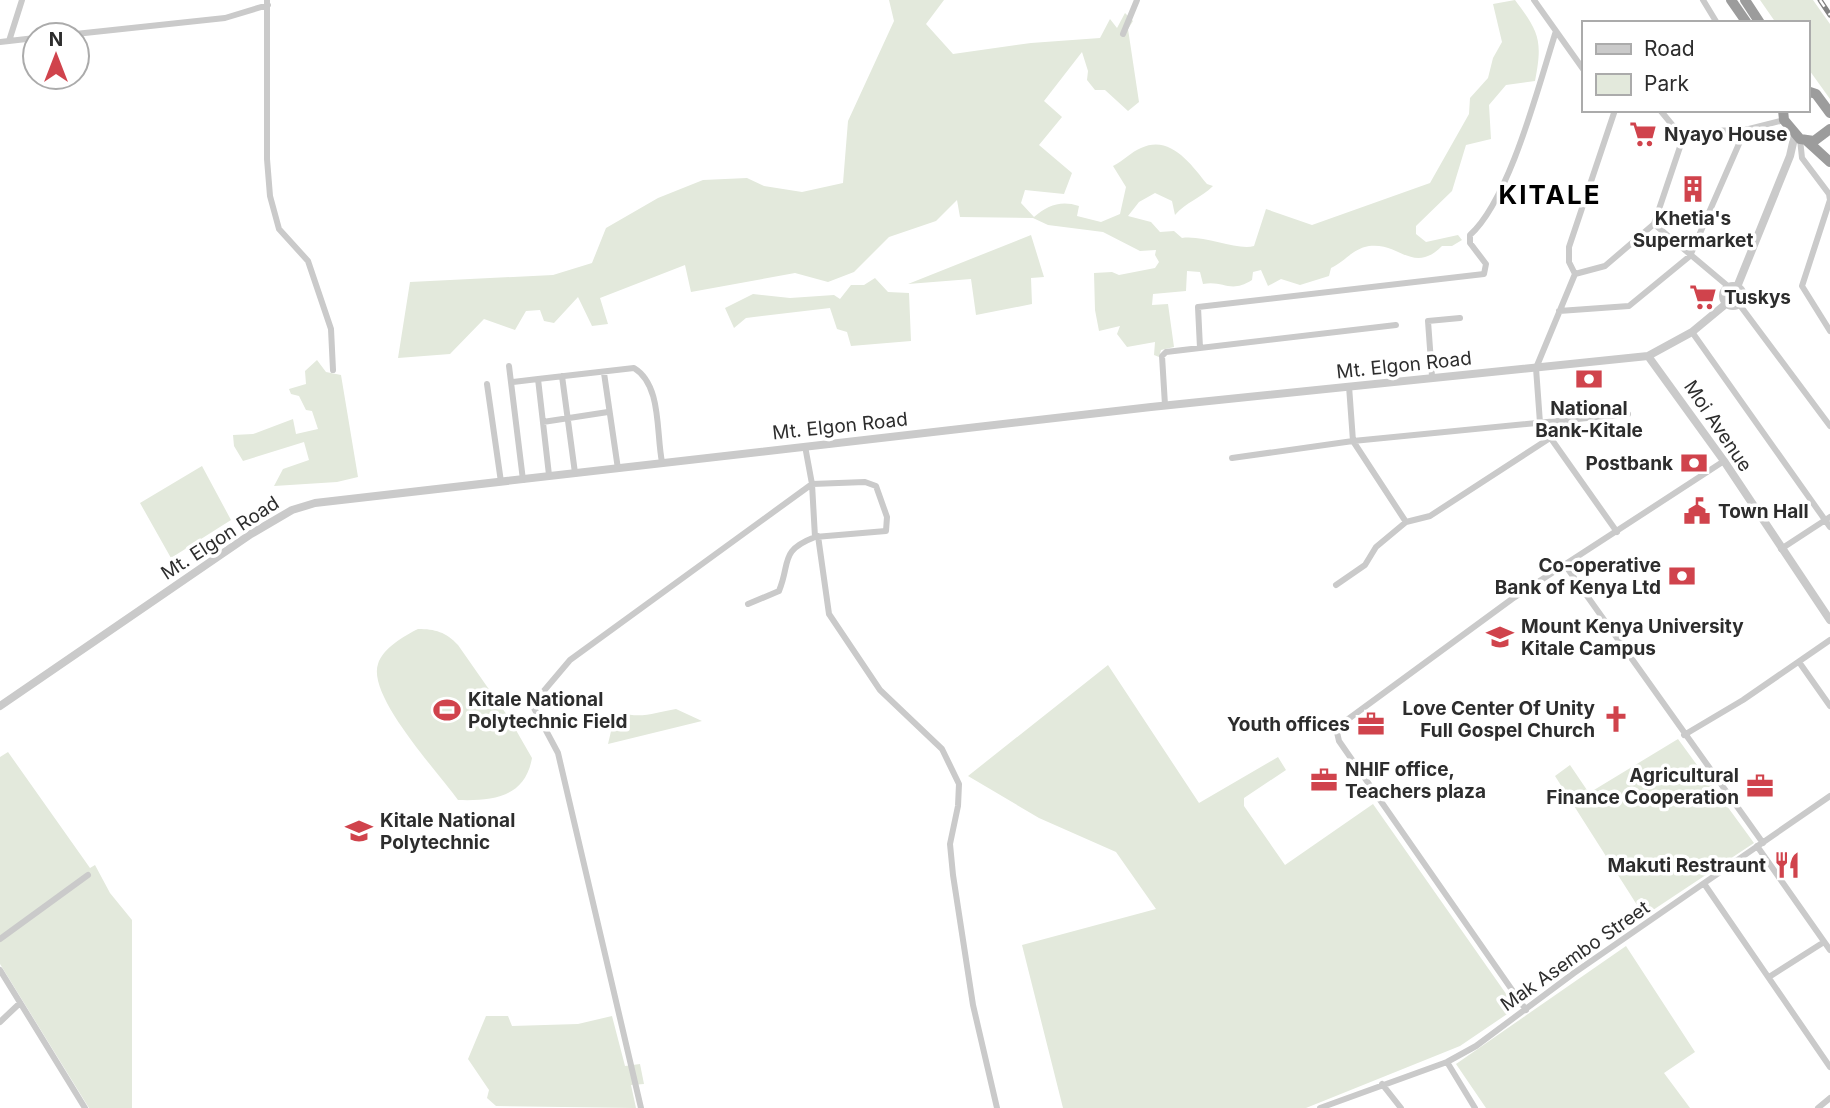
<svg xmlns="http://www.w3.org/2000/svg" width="1830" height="1108" viewBox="0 0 1830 1108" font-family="Inter,sans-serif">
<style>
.green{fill:#e3e9dc}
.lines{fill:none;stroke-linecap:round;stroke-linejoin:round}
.minor{stroke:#cacaca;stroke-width:6}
.tertiary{stroke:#cacaca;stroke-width:8}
.trunk{stroke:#9c9c9c;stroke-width:10}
.rail-casing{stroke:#828282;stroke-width:5}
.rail{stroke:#fff;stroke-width:2.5;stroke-dasharray:8;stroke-linecap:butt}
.labels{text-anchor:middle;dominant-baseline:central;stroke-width:7;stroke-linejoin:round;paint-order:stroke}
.poi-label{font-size:19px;font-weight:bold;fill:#2d2d2d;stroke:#fff;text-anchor:start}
.street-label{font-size:19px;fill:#2d2d2d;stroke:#fff}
.district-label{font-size:26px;font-weight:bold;letter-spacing:2px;fill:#000;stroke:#fff}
</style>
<rect width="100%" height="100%" fill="#fff"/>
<!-- green -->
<path class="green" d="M889,0H944L926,24L953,54L1031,43L1100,38L1110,19L1117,28L1125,13L1133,21L1128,29L1139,102L1128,111L1105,90H1095L1087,80L1088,71L1082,52L1044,101L1062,117L1039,145L1072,173L1064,194L1025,190L1021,203L1034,217C1048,205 1061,200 1079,206L1077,216L1101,222L1120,214L1126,187L1113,166C1123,161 1131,152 1141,148C1170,134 1191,164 1207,184L1213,186C1201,198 1186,202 1175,215L1172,201L1155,193L1139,202L1128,216L1151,222L1160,232L1174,231L1182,238C1205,235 1238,251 1254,246L1266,209L1312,225L1430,183L1469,114L1470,98L1488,78L1493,58L1502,42L1493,4L1515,0C1539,32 1543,40 1535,81L1506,85L1489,105L1491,139L1466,145L1452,191L1416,226V234L1426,242L1458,235L1462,240L1452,246H1442C1413,275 1400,242 1369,246C1352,249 1346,261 1331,268L1329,276L1300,285L1281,279L1268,286L1261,270L1253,272L1252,280C1230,294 1224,280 1203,284L1200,272L1187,271L1186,291L1153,294L1152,305L1168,304L1174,347L1161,350L1159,357L1154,355L1155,342L1127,347L1117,334L1120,326L1099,331L1095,310L1094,273L1112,272L1119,275L1155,268L1159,262L1155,255L1156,250L1140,251L1103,232L1048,225L1033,218L960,217L957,200L936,221L889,237L854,272L828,282L795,273L691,292L685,265L600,298L608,324L592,326L578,297L554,323L544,321L540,310L526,311L515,330L484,319L450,354L398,358L410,282L553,275L592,263L606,228L658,198L703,180L747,178L764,186L802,192L843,183L848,121L894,21Z
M1760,0H1813L1830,24V99L1807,67V23H1776Z
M1031,235L1044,277L1031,278L1032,304L976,315L971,279L908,284Z
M875,278L888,292L909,293L911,341L851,346L847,332L837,329L830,308L746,318L734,328L725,308L753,294L790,298L834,295L840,299L851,285H864Z
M317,360L326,372L341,375L358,477L337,482L274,486L283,469L309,460L304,442L243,461L234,446L233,435L253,434L293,419L296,434L318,429L312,411L306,410L299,396L291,394L289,389L306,384L305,371Z
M202,466L231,520L171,558L140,503Z
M418,629C435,629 446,632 458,645L509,718L532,758C525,798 492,801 458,800C438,772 367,696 378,664C383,648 404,636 418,629Z
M1108,665L1199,803L1278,757L1286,770L1244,798V806L1285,865L1373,804L1516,1008L1460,1046L1306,1108H1063L1022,945L1156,909L1116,852L1039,818L968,776Z
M676,709L702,721L608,744L612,727L616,725L622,713C642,719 656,712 676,709Z
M1678,739L1754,843L1644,916L1555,776L1570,765L1589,793Z
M8,752L90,868L95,865L110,893L132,920V1108H89L0,964V757Z
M1626,946L1695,1052L1664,1073L1690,1108H1486L1456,1064Z
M486,1016H508L512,1026L578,1024L612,1016L625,1066L640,1064L644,1084L631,1085L636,1108L496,1106L487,1098L489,1090L468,1059Z"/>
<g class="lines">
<!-- minor -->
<path class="minor" d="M267,0V159L270,196L279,229L308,261L331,329L333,370
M1534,0L1583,69
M1703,0L1717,23
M1123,34L1137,0
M66,35L225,18L268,5
M9,41L35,38
M0,42L9,41L22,0
M1660,110L1683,138
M1800,139L1802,158L1829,194L1830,200L1802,286L1830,331
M1654,224L1729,287
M1575,274L1536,368L1540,423L1617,532
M1575,274L1605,266L1654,224L1683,138L1704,131L1745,130L1784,120
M1575,274L1569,262V247L1615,110
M1739,304L1830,426
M1559,311L1629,306L1690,256L1745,130
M1692,332L1830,527
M1200,348L1198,307L1484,274L1486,264L1470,243V235C1510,199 1539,84 1556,31
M509,366L523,480
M604,373L618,469
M562,376L575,473
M1432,376L1428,321L1460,318
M513,382L538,379
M487,384L501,482
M1349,386L1353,441L1628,414
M1165,405L1162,356L1166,352L1396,325
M543,422L608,412
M1232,458L1353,441L1406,522L1430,516L1550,438
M549,475L538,379L634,368C662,385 656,433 662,462
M818,536L829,614L880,690L942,749L959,784L958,806L950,844L953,875L973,1005L997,1108
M1781,549L1830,517
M1565,565L1763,843
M1336,585L1365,565L1376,547L1406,522
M748,604L779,591C791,562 779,551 815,537L812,484L805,446
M1799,662L1830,706
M1684,735L1743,700L1830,640
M1757,846L1830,950
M1705,885L1830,1067
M0,939L88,875
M0,970L85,1108
M1769,977L1824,942
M1526,1010L1339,741L1336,728L1512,599L1724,461
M0,1022L20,1003
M1447,1062L1475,1108
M1382,1084L1401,1108
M641,1108L558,753L534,708L537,699L570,660L812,484L865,482L876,486L887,517L886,531L815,537
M1320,1108L1447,1062L1476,1046L1574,973L1830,796
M1818,1108L1830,1098"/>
<!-- tertiary -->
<path class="tertiary" d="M1723 296a10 10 0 1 1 20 0a10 10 0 1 1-20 0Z
M1737,287L1790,156L1795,134
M1648,356L1724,461L1830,620
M0,706L251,534L292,510L315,503L1151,407L1648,356L1692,332L1727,303"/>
<!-- trunk -->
<path class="trunk" d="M1731,0L1747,23
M1745,0L1760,23
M1807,91L1816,94L1830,113
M1783,110L1784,120L1800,139L1814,141L1830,129
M1807,141L1830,162"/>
<defs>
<path id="rail" d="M1820,0L1830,15"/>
</defs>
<!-- rail casing -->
<use href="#rail" class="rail-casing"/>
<!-- rail -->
<use href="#rail" class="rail"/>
</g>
<!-- icons -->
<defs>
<symbol id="supermarket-bare" viewBox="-9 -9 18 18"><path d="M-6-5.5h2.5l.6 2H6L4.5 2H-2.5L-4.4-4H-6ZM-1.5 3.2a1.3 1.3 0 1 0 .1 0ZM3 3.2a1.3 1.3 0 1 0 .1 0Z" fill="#d0434c" stroke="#fff" stroke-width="2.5" paint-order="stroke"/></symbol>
<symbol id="building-bare" viewBox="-9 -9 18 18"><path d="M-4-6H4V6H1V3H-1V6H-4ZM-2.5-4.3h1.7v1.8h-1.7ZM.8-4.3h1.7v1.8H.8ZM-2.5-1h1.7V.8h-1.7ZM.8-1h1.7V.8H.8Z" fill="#d0434c" stroke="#fff" stroke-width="2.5" paint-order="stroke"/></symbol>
<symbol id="bank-bare" viewBox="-9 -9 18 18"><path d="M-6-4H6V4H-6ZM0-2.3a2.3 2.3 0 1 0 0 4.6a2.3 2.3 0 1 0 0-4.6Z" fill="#d0434c" stroke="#fff" stroke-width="2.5" paint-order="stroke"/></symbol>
<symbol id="civic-bare" viewBox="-9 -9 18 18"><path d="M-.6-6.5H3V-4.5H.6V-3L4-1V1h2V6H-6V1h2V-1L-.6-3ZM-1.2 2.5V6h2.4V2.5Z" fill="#d0434c" stroke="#fff" stroke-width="2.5" paint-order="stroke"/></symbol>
<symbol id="university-bare" viewBox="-9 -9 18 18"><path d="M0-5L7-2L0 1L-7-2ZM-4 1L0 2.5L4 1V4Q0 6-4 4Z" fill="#d0434c" stroke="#fff" stroke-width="2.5" paint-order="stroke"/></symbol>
<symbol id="stadium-bare" viewBox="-9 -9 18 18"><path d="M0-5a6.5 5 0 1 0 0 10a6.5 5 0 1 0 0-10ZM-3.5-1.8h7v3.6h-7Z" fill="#d0434c" stroke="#fff" stroke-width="2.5" paint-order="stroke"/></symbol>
<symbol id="church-bare" viewBox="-9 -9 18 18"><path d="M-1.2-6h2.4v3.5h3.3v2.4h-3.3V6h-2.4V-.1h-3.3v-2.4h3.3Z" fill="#d0434c" stroke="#fff" stroke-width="2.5" paint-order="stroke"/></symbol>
<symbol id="office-bare" viewBox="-9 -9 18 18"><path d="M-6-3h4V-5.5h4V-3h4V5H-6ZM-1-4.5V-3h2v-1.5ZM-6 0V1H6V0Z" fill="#d0434c" stroke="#fff" stroke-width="2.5" paint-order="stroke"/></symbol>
<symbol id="restaurant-bare" viewBox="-9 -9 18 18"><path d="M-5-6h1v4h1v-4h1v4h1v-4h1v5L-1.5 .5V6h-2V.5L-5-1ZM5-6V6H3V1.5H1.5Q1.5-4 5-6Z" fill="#d0434c" stroke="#fff" stroke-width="2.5" paint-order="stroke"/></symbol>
</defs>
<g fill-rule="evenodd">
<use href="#supermarket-bare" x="1624" y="115" width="38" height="38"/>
<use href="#building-bare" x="1674" y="170" width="38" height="38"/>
<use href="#supermarket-bare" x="1684" y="278" width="38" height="38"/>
<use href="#bank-bare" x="1570" y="360" width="38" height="38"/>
<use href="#bank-bare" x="1675" y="444" width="38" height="38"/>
<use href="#civic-bare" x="1678" y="492" width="38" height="38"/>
<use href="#bank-bare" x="1663" y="557" width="38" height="38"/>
<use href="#university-bare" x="1481" y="618" width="38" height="38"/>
<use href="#stadium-bare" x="428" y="691" width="38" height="38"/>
<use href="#church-bare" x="1597" y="700" width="38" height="38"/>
<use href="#office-bare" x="1352" y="705" width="38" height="38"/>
<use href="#office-bare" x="1305" y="761" width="38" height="38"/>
<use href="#office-bare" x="1741" y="767" width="38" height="38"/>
<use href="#university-bare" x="340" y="812" width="38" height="38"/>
<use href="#restaurant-bare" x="1768" y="846" width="38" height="38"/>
</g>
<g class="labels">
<!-- poi labels -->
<g class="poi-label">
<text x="1664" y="134">Nyayo House</text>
<text x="1693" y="218" text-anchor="middle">Khetia's<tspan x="1693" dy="22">Supermarket</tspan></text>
<text x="1724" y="297">Tuskys</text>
<text x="1589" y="408" text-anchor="middle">National<tspan x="1589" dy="22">Bank-Kitale</tspan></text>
<text x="1673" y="463" text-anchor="end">Postbank</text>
<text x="1718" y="511">Town Hall</text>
<text x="1661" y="565" text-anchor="end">Co-operative<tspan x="1661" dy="22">Bank of Kenya Ltd</tspan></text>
<text x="1521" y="626">Mount Kenya University<tspan x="1521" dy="22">Kitale Campus</tspan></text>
<text x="468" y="699">Kitale National<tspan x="468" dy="22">Polytechnic Field</tspan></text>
<text x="1595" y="708" text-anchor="end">Love Center Of Unity<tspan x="1595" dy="22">Full Gospel Church</tspan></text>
<text x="1350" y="724" text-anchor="end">Youth offices</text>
<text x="1345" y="769">NHIF office,<tspan x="1345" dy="22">Teachers plaza</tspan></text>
<text x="1739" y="775" text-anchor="end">Agricultural<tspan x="1739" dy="22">Finance Cooperation</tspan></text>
<text x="380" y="820">Kitale National<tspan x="380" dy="22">Polytechnic</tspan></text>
<text x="1766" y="865" text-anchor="end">Makuti Restraunt</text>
</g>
<!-- street labels -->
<g class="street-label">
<text transform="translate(1404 365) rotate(-6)">Mt. Elgon Road</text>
<text transform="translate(840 426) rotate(-6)">Mt. Elgon Road</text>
<text transform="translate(1718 426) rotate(56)">Moi Avenue</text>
<text transform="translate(220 538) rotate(-33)">Mt. Elgon Road</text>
<text transform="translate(1575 956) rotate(-35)">Mak Asembo Street</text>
</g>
<!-- district labels -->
<g class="district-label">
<text x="1550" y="194">KITALE</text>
</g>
</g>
<!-- legend -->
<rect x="1582" y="21" width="228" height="91" fill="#ffffff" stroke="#ababab" stroke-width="2"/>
<rect x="1596" y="44" width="35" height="10" fill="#cacaca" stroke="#ababab" stroke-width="2"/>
<text x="1644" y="56" font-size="21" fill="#2d2d2d">Road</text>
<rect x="1596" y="74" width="35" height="21" fill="#e3e9dc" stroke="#ababab" stroke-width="2"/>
<text x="1644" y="91" font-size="21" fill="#2d2d2d">Park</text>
<!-- north arrow -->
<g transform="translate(56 56)"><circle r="33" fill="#ffffff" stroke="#ababab" stroke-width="2"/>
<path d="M0-5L12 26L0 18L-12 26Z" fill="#d0434c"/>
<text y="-10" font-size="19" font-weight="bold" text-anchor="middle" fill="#2d2d2d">N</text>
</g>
</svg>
